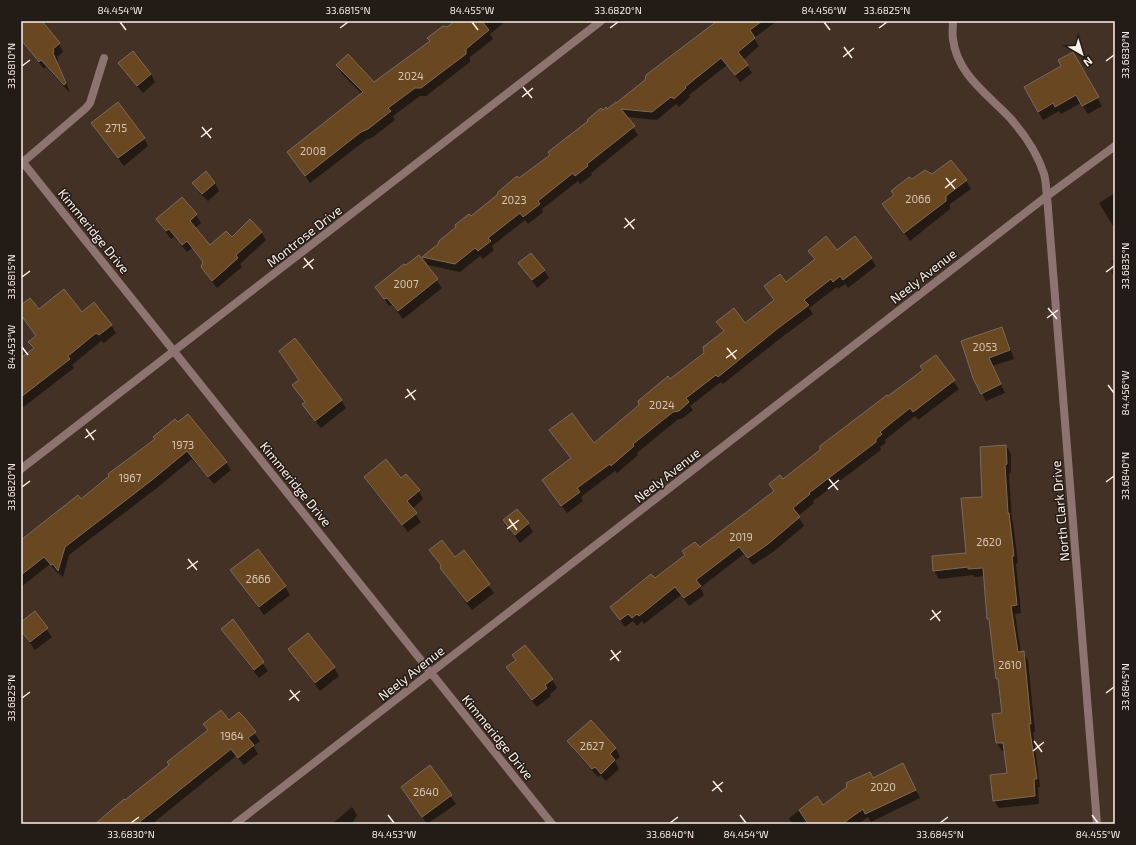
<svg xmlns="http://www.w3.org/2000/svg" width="1136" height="845" viewBox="0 0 1136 845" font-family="'Exo 2',sans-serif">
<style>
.shadow{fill:#0007}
.building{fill:#684721;stroke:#7b6b5a}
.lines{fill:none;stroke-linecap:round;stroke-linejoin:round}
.lane{stroke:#8d7471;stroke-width:8}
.street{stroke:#8d7471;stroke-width:8}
.ticks{fill:none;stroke:#fbefe8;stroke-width:1.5}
.labels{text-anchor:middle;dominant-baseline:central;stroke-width:3;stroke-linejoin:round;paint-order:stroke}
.number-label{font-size:11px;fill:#d6c5b6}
.street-label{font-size:13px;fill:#fbefe8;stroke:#231b15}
.neatline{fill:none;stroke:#fbefe8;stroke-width:1.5}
.ticks-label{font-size:10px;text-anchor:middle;fill:#fbefe8}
</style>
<rect width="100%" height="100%" fill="#433125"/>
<!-- shadow -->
<path class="shadow" d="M21,21H40L59,44L63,52L57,57L58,60L57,61L70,92H69L46,67L44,69L21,41Z
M456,21H506L490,34L493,39L470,57V62L426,96H420L393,116L395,120L373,137L366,140L310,183L288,152L362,94L342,74L337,66L374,83L430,42L429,39Z
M723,21H777L754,38L759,46L743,60L752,73L740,82L727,65L689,95L690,97L679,107L676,104L657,120L626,117L638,135L591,173L592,175L580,184L578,181L542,209L543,212L528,224L525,220L492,246L494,250L483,259L480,256L460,272L428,265L423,257L470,217L551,155L603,112L607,110Z
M1072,53L1102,106L1088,114L1081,103L1061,114L1059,111L1043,120L1025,87L1062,66Z
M119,63L151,74L155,82L143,93L124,71Z
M93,124L144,138L148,146L124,166L97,132Z
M912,181H966L971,189L950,204V209L910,241L884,205Z
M193,183H215L219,191L208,201L198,191Z
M1115,193V229L1099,203Z
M196,215L201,223L195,228L210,246L232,239L261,232L266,240L240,264L242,267L217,288L207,275L202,267L203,263L192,248L187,252L174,237L171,239L162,227L157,219Z
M810,251L837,252L871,258L876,266L848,288L845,284L838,289L837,287L809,308L813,314L782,337L723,384L721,382L690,406L693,410L683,418L677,420L637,453L638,455L617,473L615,471L581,497L583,501L567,513L548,488L572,459L551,431L594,444L670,380L705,353L724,332L718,322L745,324L774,301L765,287L786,283L815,260Z
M419,256L442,288L403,319L392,305L389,306L376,287Z
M1115,259V267L1111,261Z
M520,263L544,270L549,278L537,288Z
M1115,269V278L1111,271Z
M21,306L39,311L82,313L111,325L116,333L104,343L101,341L72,365L74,368L21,409V360L34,349L30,342L37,337L21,315Z
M1002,329L1006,337L1014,359L992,366L1005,393L986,401L974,378Z
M280,352L341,400L346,408L321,428L308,412L305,403L294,385L300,380Z
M935,356L959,389L918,420L915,416L885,440L886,443L880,447L881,450L813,501L814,503L798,516L804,526L773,552L753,565L744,554L700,588L704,595L689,606L681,595L644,624L642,621L637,626L633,621L625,627L611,607L654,580L699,549L774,491L770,484L783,480L924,370Z
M156,439L226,462L231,470L214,484L192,459L157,488L69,555L63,577L58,572L57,573L50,564L21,587V542L81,500Z
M1006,446L1011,454V472L1009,474L1012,519L1013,522L1018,563L1016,564L1021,613L1015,614L1021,653L1023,652L1028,661L1035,732H1033L1040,787H1038L1039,804L999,808L994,800L1008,774L1005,751H1002L997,743L994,715L1003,714L1000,684L997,679L991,624L988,619L984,576L974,577L973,575L939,579L934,571L967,554L984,498Z
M365,478L401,479L419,491L423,499L412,509L421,522L408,532L370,486Z
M517,510L528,524L533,532L520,543L504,521Z
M431,550L455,558L464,551L494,593L472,610L446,576L442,567Z
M257,551L285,587L290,595L264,615L232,570Z
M34,613L52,637L35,650L21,631V624Z
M233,621L268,671L259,678L227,637L223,629Z
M308,634L334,668L339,676L320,691L294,657L289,649Z
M508,667L552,680L557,688L550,694L551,696L537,707L512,676Z
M243,718L260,741L253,746L258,754L244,765L236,756L152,824H96L170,766L208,731L204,725Z
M591,721L616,749L620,757L615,761L619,769L606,781L600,775L598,777L573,749L568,741Z
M430,767L456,804L427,824L407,795Z
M907,773L920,798L871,822L868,817L858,824H792L789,818L816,798L822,806L848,787L873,779Z
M352,807L357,815L352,824H332Z"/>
<!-- building -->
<path class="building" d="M21,21H42L60,43L53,49L54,51L53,53L66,83L64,85L41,60L39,62L21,40Z
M455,21H482L489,30L466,49V54L442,72L421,88H415L388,108L391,111L368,129L361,132L305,176L287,152L363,92L336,65L348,54L374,82L430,41L427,38L443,26L447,27Z
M717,21H762L750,30L755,38L738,52L748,65L735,75L721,58L685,87L686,88L674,99L671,97L652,112L621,109L635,126L587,164L588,166L575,176L573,173L538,201L540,204L523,217L520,213L488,238L491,241L478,251L475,248L455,264L422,257L438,244L439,241L456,227L455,225L469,214L471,216L497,195L498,192L517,176L519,178L550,155L548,152L588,121L587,120L601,108L603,110L606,107L607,109L616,102V103L645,80L646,75Z
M133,51L151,74L137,86L118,63Z
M1073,52L1099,97L1082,106L1076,95L1055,107L1053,103L1038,112L1024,87L1061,66L1058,60Z
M118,102L145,138L118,158L91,123Z
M951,160L967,180L946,196V201L904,233L882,204L894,195L891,191L909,177L912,179L925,170L932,174Z
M206,171L215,183L202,194L192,183Z
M182,197L197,214L190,221L210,245L226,231L232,237L250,219L262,232L236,255L238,258L212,281L201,267L203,262L187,241L182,245L169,229L166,231L156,219Z
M826,236L837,250L855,236L872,258L843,280L840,276L833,282L831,279L804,300L809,305L777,329L718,377L716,375L686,398L689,402L679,411L673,412L633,444L634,446L611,466L610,464L577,488L580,492L561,506L542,480L571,458L549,430L572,413L594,443L639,405L638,401L668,376L670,379L704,353L703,347L724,331L716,322L734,308L745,323L774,300L764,286L780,274L786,282L815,259L808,251Z
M531,253L545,270L532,280L518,263Z
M419,255L438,279L398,311L387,298L384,299L375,287L404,264L406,265Z
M64,289L82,312L94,302L112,325L99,335L96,333L68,356L70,359L21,397V358L34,348L28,342L36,336L21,315V305L30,298L39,309Z
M1002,327L1010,350L989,358L1001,384L981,394L973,378L961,341Z
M295,338L342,400L315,421L302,404L305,402L292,385L299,380L279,351Z
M936,355L955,380L913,412L910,408L880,432L882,434L876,439V442L809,493L810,494L793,508L800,517L768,544L748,558L739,547L696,580L701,586L684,598L675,587L639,616L637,614L632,618L628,614L620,620L610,607L651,574L655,578L685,555L682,551L695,542L700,547L744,514L774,491L769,484L780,475L783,479L820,450V446L887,395L888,396L923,370L920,366Z
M188,414L227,462L208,477L187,451L152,480L65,547L58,571L53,564L51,565L44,557L21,575V540L78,495L81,499L109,476L108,474L155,439L153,437L175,419L178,422Z
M1006,445L1007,464L1005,465L1008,513H1009L1014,556H1012L1017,605L1011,606L1018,652L1024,651L1031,724H1029L1037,779H1034L1035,796L993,801L990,775L1007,773L1003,743H996L992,714L1002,713L998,679H996L989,619H987L983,568L968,569V567L933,571L932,556L966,553L961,498L982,497L980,447Z
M386,459L401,478L406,474L420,490L407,501L417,513L402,525L364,477Z
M517,509L529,523L515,535L503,520Z
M442,540L455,557L464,550L490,584L467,602L440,568L441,565L429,550Z
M258,549L286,586L259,607L230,570Z
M35,611L48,628L30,642L21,631V622Z
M233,619L264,662L254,670L221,629Z
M308,633L335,667L315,683L288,649Z
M525,645L553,679L545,685L547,688L532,700L506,667L516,660L512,655Z
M221,710L229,720L239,712L244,717L256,732L248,738L254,745L238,758L231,749L137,824H95L124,799L125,800L169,765L167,762L208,730L203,724Z
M591,720L616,748L610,754L615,760L601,774L595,767L592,769L567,741Z
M903,763L916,790L865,814L863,809L842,824H808L799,810L817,796L823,805L847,787L846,783L870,772L873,778Z
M430,765L452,795L422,817L401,787Z"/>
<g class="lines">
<!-- lane -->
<path class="lane" d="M953,21C953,27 952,33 953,39C957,75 989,95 1011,119C1025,135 1038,155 1044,174C1046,181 1046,189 1047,196
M23,162L86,108L90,103L104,58"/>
<!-- street -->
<path class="street" d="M21,160L552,824
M1047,196L1097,824
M21,469L601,21
M235,824L1047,196L1115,146"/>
</g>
<!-- ticks -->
<path class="ticks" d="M120,22L126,30M472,22L478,30M824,22L830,30M340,28L348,22M610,28L618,22M879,28L887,22M844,47L852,58M843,57L854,48M1106,61L1114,55M22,66L30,60M523,87L532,98M522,97L533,88M202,127L211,138M201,137L212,128M946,178L955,189M945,188L956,179M625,218L634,229M624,228L635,219M304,258L313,269M303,268L314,259M1106,272L1114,266M22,277L30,271M1048,308L1057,319M1047,318L1058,310M22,347L28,355M727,348L736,359M726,358L737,350M1108,385L1114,393M407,389L415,400M405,398L416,390M86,429L94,440M85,438L96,430M829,479L838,490M1106,482L1114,476M22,487L30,481M828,489L839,480M509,519L517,530M507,529L519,520M188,559L197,570M187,569L198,561M932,610L940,621M930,620L941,611M611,650L619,661M610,660L621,651M290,690L299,701M1106,693L1114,687M22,698L30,692M289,700L300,691M1034,741L1042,752M1033,751L1044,742M713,781L722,792M712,791L723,782M388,815L394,823M740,815L746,823M1092,815L1098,823M131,823L139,817M670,823L678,817M940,823L948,817"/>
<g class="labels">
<!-- number labels -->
<g class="number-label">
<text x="411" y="75">2024</text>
<text x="116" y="127">2715</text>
<text x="313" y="150">2008</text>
<text x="918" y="198">2066</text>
<text x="514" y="199">2023</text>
<text x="406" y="283">2007</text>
<text x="985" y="346">2053</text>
<text x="662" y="404">2024</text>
<text x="183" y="444">1973</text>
<text x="130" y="477">1967</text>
<text x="741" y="536">2019</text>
<text x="989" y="541">2620</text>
<text x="258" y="578">2666</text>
<text x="1010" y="664">2610</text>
<text x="232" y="735">1964</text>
<text x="592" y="745">2627</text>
<text x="883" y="786">2020</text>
<text x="426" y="791">2640</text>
</g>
<!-- street labels -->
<g class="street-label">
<text transform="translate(94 231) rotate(51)">Kimmeridge Drive</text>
<text transform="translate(304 236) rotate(-38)">Montrose Drive</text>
<text transform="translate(923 276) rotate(-38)">Neely Avenue</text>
<text transform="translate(667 475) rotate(-38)">Neely Avenue</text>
<text transform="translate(296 484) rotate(51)">Kimmeridge Drive</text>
<text transform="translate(1060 511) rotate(-95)">North Clark Drive</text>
<text transform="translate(411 673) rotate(-38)">Neely Avenue</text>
<text transform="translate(498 737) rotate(51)">Kimmeridge Drive</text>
</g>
</g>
<!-- border -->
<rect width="1136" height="845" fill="none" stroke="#231b15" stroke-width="44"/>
<!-- north arrow -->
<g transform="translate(1082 54) rotate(142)" stroke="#231b15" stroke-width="3" paint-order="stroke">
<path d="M0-3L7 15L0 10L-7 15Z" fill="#fbefe8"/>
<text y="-6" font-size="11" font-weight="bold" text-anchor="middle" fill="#fbefe8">N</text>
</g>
<rect x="22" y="22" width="1092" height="801" class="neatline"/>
<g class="ticks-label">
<text x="120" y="14">84.454°W</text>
<text x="348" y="14">33.6815°N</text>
<text x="472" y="14">84.455°W</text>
<text x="618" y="14">33.6820°N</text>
<text x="824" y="14">84.456°W</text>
<text x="887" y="14">33.6825°N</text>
<text transform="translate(1125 55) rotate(-90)" y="4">33.6830°N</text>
<text transform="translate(11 66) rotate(-90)" y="4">33.6810°N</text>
<text transform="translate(1125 266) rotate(-90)" y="4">33.6835°N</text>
<text transform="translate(11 277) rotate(-90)" y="4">33.6815°N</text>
<text transform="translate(11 347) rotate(-90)" y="4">84.453°W</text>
<text transform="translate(1125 393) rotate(-90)" y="4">84.456°W</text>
<text transform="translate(1125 476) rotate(-90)" y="4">33.6840°N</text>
<text transform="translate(11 487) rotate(-90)" y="4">33.6820°N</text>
<text transform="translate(1125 687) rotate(-90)" y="4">33.6845°N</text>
<text transform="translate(11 698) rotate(-90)" y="4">33.6825°N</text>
<text x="131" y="838">33.6830°N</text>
<text x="394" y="838">84.453°W</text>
<text x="670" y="838">33.6840°N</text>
<text x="746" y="838">84.454°W</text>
<text x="940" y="838">33.6845°N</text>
<text x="1098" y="838">84.455°W</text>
</g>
</svg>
